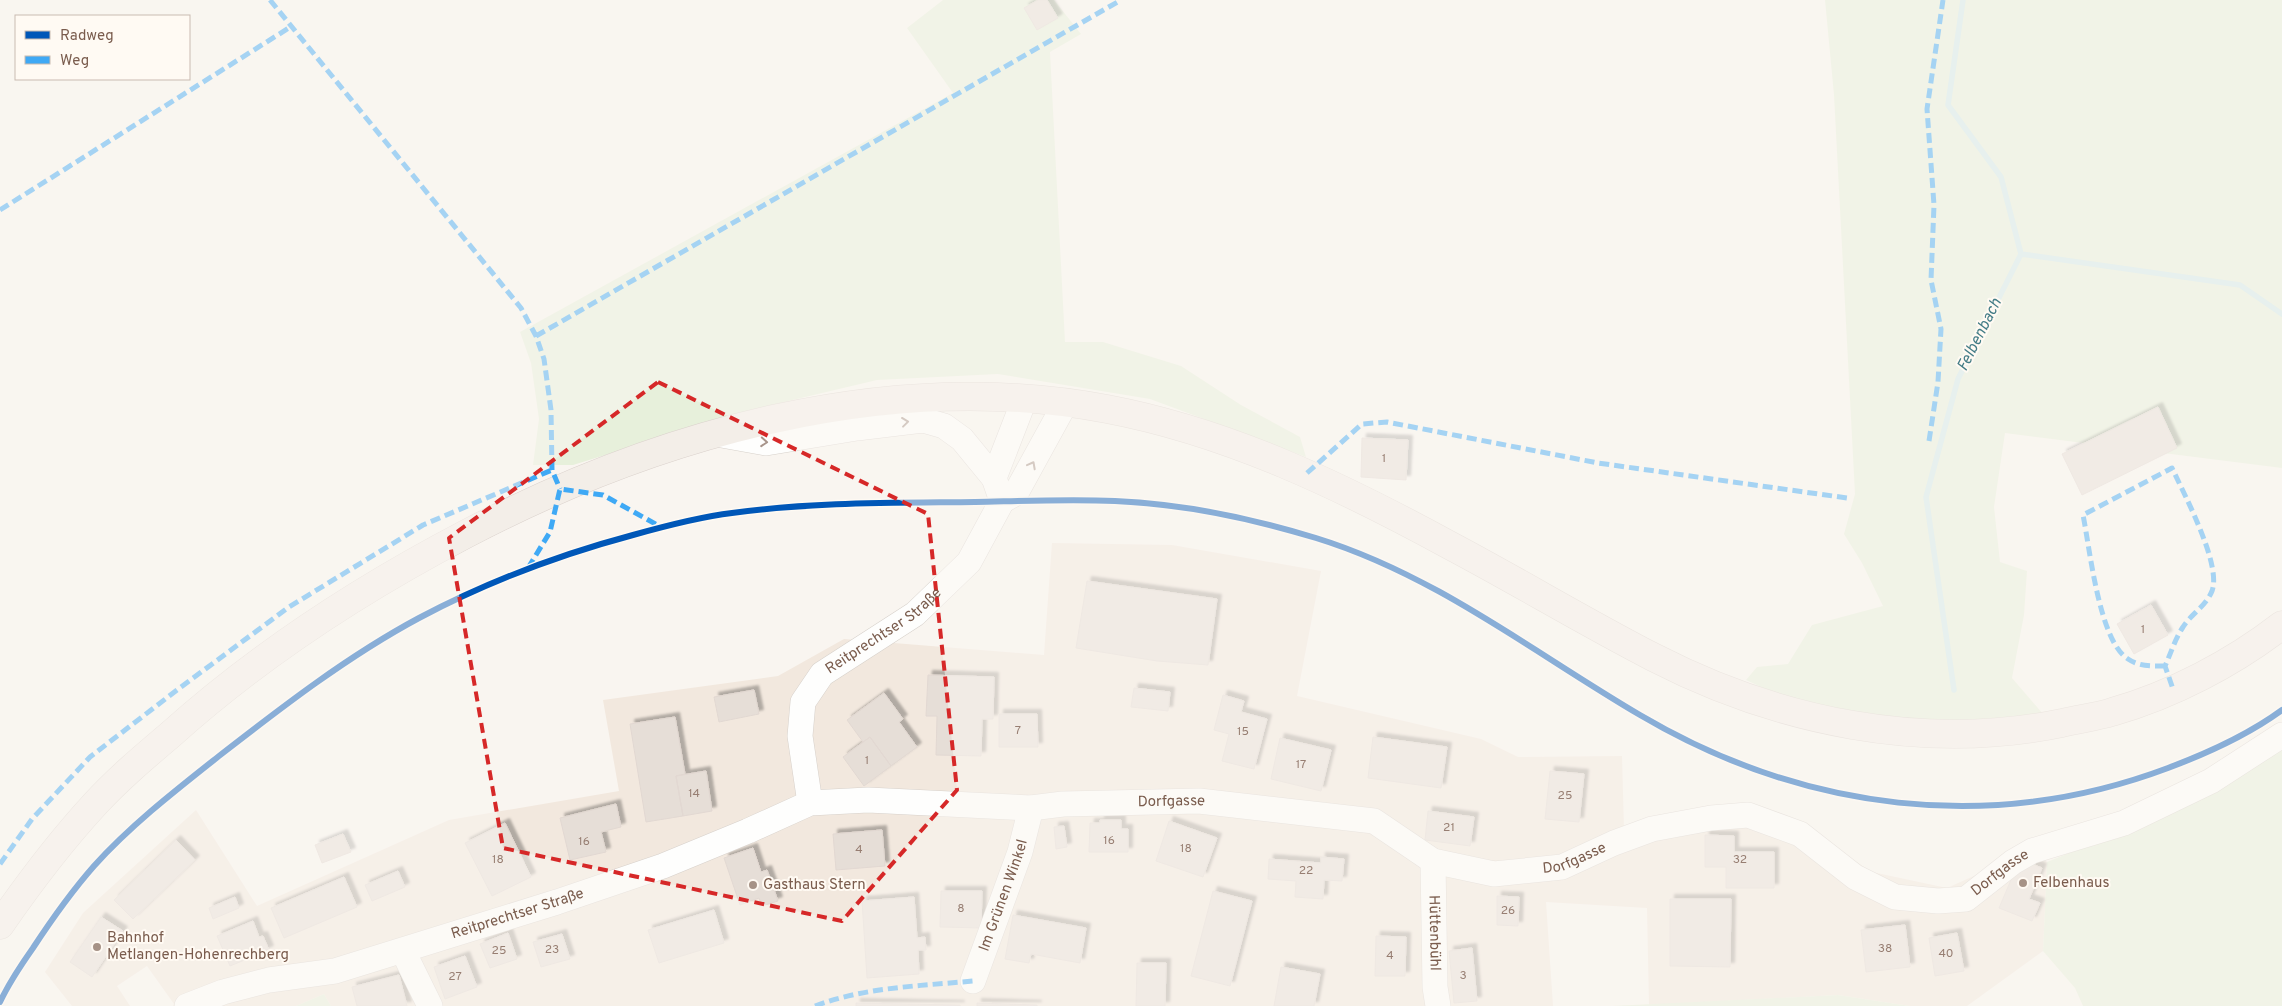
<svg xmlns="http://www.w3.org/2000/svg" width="2282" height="1006" viewBox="0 0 2282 1006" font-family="Overpass,sans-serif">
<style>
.residential{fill:#f2e8de}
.green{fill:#e7f0db}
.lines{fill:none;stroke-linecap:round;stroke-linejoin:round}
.stream{stroke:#d0e8ea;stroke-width:5.5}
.building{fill:#e6ded7;stroke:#e2d8d2;filter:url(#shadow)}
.minor-casing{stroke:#d7d1cb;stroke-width:26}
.major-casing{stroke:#dad1cc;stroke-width:29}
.minor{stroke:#fefefd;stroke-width:25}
.major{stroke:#f3eee8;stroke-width:28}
.quiet{stroke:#3fa9f5;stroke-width:5;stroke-dasharray:10 5;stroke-linecap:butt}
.cycleway-casing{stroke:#fffaf3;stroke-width:9}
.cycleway{stroke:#0057b8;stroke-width:6}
.oneway{stroke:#a8958b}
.marked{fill:none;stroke:#d62828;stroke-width:4;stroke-dasharray:10 6;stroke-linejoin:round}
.poi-dot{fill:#a69286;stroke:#fffaf3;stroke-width:2}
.labels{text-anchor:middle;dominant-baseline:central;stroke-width:4;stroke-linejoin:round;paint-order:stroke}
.number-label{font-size:12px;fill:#977e72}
.street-label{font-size:15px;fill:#7a5c4d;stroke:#fffaf3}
.poi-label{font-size:15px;fill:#7a5c4d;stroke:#fffaf3;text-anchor:start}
.water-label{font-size:16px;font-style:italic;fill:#437c86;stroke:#fffaf3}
</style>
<defs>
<filter id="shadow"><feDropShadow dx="4.5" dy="-4.5" stdDeviation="1" flood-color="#0004"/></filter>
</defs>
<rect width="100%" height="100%" fill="#f9f5f0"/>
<!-- residential -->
<path class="residential" d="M1052,543L1172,545L1321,571L1297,696L1481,739L1518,757L1622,756L1624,830L1683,812L1804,828L1872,872L1947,888L1976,875L2030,845L2047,862L2043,951L1967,1006H1910L1838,995L1649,1005L1647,908L1546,902L1553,1006H331L324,994L296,1006H173L174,1004L147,966L117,986L130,1006H72L45,972L83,913L196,810L257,906L449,820L619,791L603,700L778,676L844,639L1044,655Z"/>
<!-- green -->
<path class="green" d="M943,0H1054L1081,34L1050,52L1065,342H1103L1181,366L1241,405L1300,437L1306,457L1150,399L998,374L877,380L750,410L573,465H533L539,419L531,363L520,332L953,93L907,28Z
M1825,0H2282V468L2005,433L1994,507L2000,562L2027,571L2024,615L2012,678L2044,715L1956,726L1886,723L1791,701L1746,680L1757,667L1788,664L1812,625L1883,606L1862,563L1844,534L1855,494L1834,95Z
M2282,745V1006H2083L2075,988L2043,951L2047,862L2179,808Z
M324,994L331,1006H296Z
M1838,995L1910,1006H1612Z"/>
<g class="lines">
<!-- stream -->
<path class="stream" d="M2021,254L2240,285L2282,314
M1954,690L1926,497L1958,379L2021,254L2001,177L1948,105L1963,0"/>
</g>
<!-- building -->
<path class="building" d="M1038,0H1047L1058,18L1037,30L1024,8Z
M2158,407L2177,448L2082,495L2062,454Z
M1362,438L1408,440L1406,480L1361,477Z
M1087,581L1217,599L1208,665L1157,661L1076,648Z
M2151,605L2168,635L2134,654L2117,624Z
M928,675L994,677L993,719H982L981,756L936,755L937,716H926Z
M1134,688L1170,692L1168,711L1131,707Z
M754,690L759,714L719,722L714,697Z
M884,693L903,719L899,722L917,747L891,766L870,737L863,742L847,720Z
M1223,695L1244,701L1241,712L1267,719L1254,769L1222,761L1229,734L1214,730Z
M999,714H1037L1038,747H999Z
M675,717L685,774L676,776L683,816L646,822L630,724Z
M870,737L891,766L864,786L843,757Z
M1373,737L1447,747L1441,788L1368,778Z
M1280,738L1331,750L1321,791L1271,779Z
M706,771L712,811L683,816L676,776Z
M1550,771L1584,774L1579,822L1545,819Z
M616,804L621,827L601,832L606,852L570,860L560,818Z
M1428,811L1474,817L1470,846L1425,840Z
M1100,820H1121V829H1128V852H1089L1090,823H1100Z
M1169,821L1217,838L1203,877L1156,861Z
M505,823L531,877L492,896L465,843Z
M1064,826L1067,847L1056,849L1054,827Z
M882,830L885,866L836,870L833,834Z
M343,834L351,852L322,863L315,845Z
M1705,835L1734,836V852H1774V888H1726V867H1705Z
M176,840L195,860L133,919L114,900Z
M753,848L761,872L767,870L778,901L762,906L759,898L740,905L724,858Z
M1321,857L1344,859L1342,881L1324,880L1323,899L1295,897L1296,881L1268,879L1269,859L1321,863Z
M2020,859L2042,868L2029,899L2040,903L2032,921L1999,908Z
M398,871L405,887L372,901L365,885Z
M344,877L357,907L284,938L271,908Z
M941,891H982L981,928L940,927Z
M1213,891L1252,901L1230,986L1191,976Z
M1497,896L1519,897L1518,926L1497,925Z
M235,897L239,908L213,919L209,908Z
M914,897L917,938L925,937L926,950H918L919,974L867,978L862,901Z
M1670,899H1731L1730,967L1670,966Z
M714,910L724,943L659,963L648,930Z
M1013,915L1086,928L1080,963L1031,954L1029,963L1005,959Z
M101,917L123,931L92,977L70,962Z
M253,921L259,937L263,936L269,950L230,966L217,936Z
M1905,925L1910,967L1866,972L1861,930Z
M508,933L517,959L490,968L480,944Z
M1957,933L1964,971L1935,976L1929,938Z
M562,934L570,959L541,967L533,942Z
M1376,936L1406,937L1405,976H1375Z
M1472,948L1477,1001L1454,1003L1449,951Z
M465,956L477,987L445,999L434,967Z
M1137,963H1166L1165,1006H1136Z
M1281,967L1320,974L1314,1006H1274Z
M399,975L407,1006H357L352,987Z
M856,1003L960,1005V1006H856Z
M977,1003L1037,1005V1006H977Z"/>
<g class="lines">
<defs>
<g id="minor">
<path d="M716,434L766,443L857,428L923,420L944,426L962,439L994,478L1002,501"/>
<path d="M994,478L1025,398"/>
<path d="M1002,501L1016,493L1066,402"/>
<path id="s1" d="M810,803L800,736L803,702L822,674L915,614L969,562L1002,501"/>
<path id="s2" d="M1433,861L1435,987L1438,1006"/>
<path d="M403,951L430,1006"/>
<path id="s3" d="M973,981L1020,852L1031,808"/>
<path id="s4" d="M187,1006L223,992L269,980L335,971L557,902L663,866L748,831L810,803L868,800L1031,808L1063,804L1199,801L1374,821L1433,861L1494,874L1562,867L1614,843L1652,829L1711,818L1748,815L1800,834L1855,877L1895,897L1938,901L1966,899L2013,862L2032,851L2124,823L2211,781L2282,735"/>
</g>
<path id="major" d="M0,925C29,883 60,842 95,804C118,779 144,757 170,735C259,655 359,590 466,534C659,433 889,368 1107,409C1229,432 1343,487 1451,546C1519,582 1585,622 1653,657C1777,721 1923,752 2062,723C2078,719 2096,717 2112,712C2172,695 2233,663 2282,625"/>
</defs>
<!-- minor casing -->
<use href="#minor" class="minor-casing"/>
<!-- major casing -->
<use href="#major" class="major-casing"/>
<!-- minor -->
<use href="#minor" class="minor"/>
<!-- major -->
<use href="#major" class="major"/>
<!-- quiet -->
<path class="quiet" d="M270,0L521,308L536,336L544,359L551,410L552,470L560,489
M0,210L292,26
M536,336L1121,0
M1929,441L1938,382L1941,329L1931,280L1934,205L1927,109L1943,0
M1307,473L1362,424L1387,422L1598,463L1847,498
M528,568L550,532L560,489L603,495L661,527
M2165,666C2152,666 2140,667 2128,659C2099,641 2090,549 2083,515L2172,468C2184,494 2222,565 2212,591C2206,606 2191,614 2183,627C2175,639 2171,653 2165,666L2173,689
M0,864L32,819L90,757L177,690L289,607L423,525L552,470
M815,1006C865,987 920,986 973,981"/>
<defs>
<path id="cycleway" d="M0,1002C9,983 21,965 33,948C52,919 72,891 94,866C131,825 176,790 219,756C282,707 348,656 419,618C487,582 558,555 633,535C665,526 699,517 732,513C813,502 894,503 975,502C1022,501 1068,499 1115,501C1183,504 1251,518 1316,538C1436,575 1534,653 1640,715C1803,811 1990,835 2168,768C2208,753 2248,735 2282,710"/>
</defs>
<!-- cycleway casing -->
<use href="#cycleway" class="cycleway-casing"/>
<!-- cycleway -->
<use href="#cycleway" class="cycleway"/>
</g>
<!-- one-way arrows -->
<defs><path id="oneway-chevron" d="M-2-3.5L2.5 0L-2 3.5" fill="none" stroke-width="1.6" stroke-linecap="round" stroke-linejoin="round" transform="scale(1.25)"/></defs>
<g class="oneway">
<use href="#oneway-chevron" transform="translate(905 422) rotate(-7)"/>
<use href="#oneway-chevron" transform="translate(764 442) rotate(4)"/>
<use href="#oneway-chevron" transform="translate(1032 465) rotate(-62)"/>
</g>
<!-- marked area -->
<path d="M0 0H2282V1006H0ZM658,382L928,514L957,790L842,921L503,848L449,538Z" fill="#f9f5f0" fill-opacity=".55" fill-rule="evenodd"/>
<path class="marked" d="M658,382L928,514L957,790L842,921L503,848L449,538Z"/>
<!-- markers -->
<g class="poi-dot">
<circle cx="2023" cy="883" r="5"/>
<circle cx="753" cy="885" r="5"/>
<circle cx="97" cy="947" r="5"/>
</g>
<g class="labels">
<!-- number labels -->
<g class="number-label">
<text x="1384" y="459">1</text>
<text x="2143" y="630">1</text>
<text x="1018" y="731">7</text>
<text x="1243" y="732">15</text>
<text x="867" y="761">1</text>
<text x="1301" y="765">17</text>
<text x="694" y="794">14</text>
<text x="1565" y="796">25</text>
<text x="1449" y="828">21</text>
<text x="1109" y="841">16</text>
<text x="584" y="842">16</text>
<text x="1186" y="849">18</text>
<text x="859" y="850">4</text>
<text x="498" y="860">18</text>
<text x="1740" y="860">32</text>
<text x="1306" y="871">22</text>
<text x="961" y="909">8</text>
<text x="1508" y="911">26</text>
<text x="1885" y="949">38</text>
<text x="552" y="950">23</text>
<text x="499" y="951">25</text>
<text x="1946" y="954">40</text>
<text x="1390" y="956">4</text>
<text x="1463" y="976">3</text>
<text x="455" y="977">27</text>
</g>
<!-- street labels -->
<g class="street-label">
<text stroke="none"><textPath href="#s1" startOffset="211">Reitprechtser Straße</textPath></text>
<text stroke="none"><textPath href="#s4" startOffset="1019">Dorfgasse</textPath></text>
<text stroke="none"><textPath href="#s4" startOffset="1439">Dorfgasse</textPath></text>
<text stroke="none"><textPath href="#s4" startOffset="1904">Dorfgasse</textPath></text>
<text stroke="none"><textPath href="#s3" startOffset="91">Im Grünen Winkel</textPath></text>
<text stroke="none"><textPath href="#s4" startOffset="344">Reitprechtser Straße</textPath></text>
<text stroke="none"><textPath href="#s2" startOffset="72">Hüttenbühl</textPath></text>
</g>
<!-- poi labels -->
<g class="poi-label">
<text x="2033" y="883">Felbenhaus</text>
<text x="763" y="885">Gasthaus Stern</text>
<text x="107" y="938">Bahnhof<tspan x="107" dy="17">Metlangen-Hohenrechberg</tspan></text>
</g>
<!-- water labels -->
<g class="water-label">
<text transform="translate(1980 335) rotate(-63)">Felbenbach</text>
</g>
</g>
<!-- legend -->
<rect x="15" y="15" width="175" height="65" fill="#fffaf3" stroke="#cabbb1"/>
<rect x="25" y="31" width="25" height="8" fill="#0057b8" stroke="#cabbb1"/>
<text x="60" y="40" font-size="15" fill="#7a5c4d">Radweg</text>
<rect x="25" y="56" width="25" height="8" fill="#3fa9f5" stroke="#cabbb1"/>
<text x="60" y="65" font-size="15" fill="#7a5c4d">Weg</text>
</svg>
